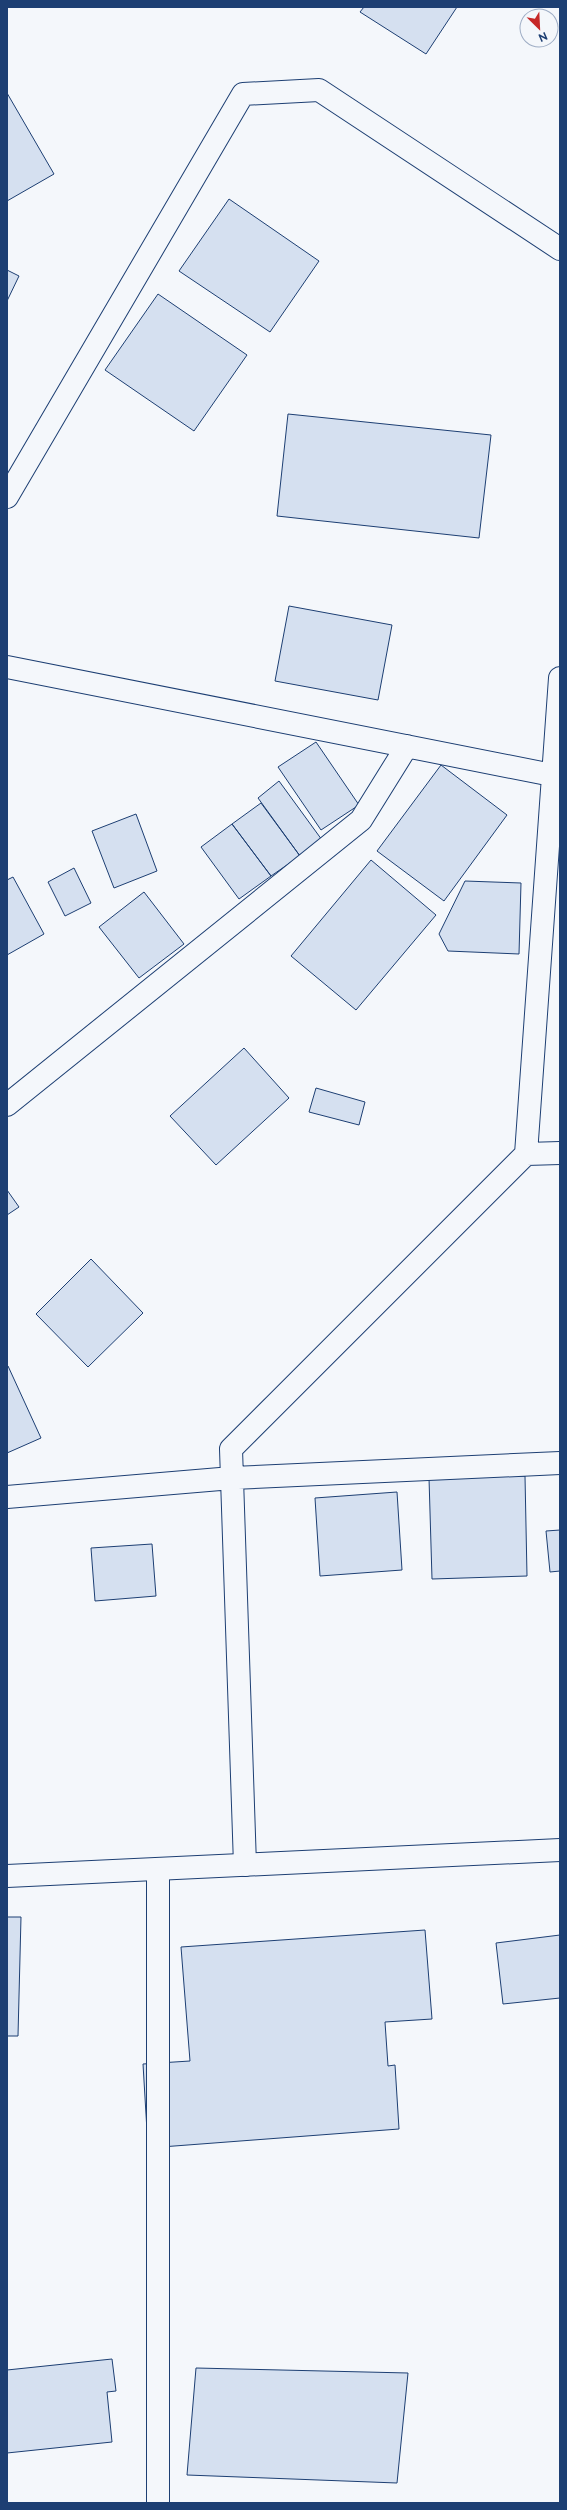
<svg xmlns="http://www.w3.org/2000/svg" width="567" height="2510" viewBox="0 0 567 2510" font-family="Raleway,sans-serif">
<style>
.building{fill:#d5e0f0;stroke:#1d3f73}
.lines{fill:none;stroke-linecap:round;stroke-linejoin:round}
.minor-casing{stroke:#1d3f73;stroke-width:24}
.tertiary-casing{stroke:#1d3f73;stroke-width:24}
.minor{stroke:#f4f7fb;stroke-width:22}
.tertiary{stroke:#f4f7fb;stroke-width:22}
</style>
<rect width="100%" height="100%" fill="#f4f7fb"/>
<!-- building -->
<path class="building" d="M364,7H457L426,54L360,12Z
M7,93L54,174L7,201Z
M229,199L319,261L270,332L179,271Z
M7,270L19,276L7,301Z
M158,294L247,355L194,431L105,370Z
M288,414L491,435L479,538L277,516Z
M289,606L392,625L378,700L275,681Z
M316,742L359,805L321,830L278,767Z
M441,765L507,815L444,901L377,851Z
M279,781L322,840L300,856L258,798Z
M261,803L300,856L271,876L232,824Z
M136,814L157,871L114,888L92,831Z
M232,824L271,876L239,899L201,847Z
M371,860L436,915L356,1010L291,956Z
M74,868L91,903L65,916L48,882Z
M13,877L44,934L7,955V880Z
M465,881L521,883L519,954L448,951L439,934Z
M144,892L184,944L139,978L99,927Z
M244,1048L289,1098L216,1165L170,1116Z
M316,1088L365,1102L359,1125L309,1112Z
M7,1190L19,1207L7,1215Z
M91,1259L143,1313L88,1367L36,1314Z
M8,1366L41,1438L7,1453V1367Z
M525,1476L527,1576L432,1579L429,1478Z
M397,1492L402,1570L320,1576L315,1498Z
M560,1530V1571L550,1572L546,1531Z
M152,1544L156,1596L95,1601L91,1548Z
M7,1917H21L18,2036H7Z
M425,1930L432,2019L385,2022L388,2066L395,2065L399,2129L148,2148L143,2064L190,2061L181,1947Z
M560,1935V1998L503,2004L496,1943Z
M112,2359L116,2391L107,2392L112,2442L7,2453V2370Z
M196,2368L408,2373L397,2483L187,2475Z"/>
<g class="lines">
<defs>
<path id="minor" d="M7,497L243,94L319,90L560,249
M7,667L552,775
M7,1105L361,820L407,746
M526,1154L560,1153
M7,1497L232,1478L560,1463
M245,1865L231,1449L526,1154L560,678
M158,1869V2503"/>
<path id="tertiary" d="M7,1876L560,1850"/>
</defs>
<!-- minor casing -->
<use href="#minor" class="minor-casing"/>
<!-- tertiary casing -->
<use href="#tertiary" class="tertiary-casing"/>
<!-- minor -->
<use href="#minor" class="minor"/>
<!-- tertiary -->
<use href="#tertiary" class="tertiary"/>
</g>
<!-- border -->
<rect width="567" height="2510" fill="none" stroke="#1d3f73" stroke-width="16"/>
<!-- north arrow -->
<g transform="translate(539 28) rotate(156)"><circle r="19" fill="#f4f7fb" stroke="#9eadc5"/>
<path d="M0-3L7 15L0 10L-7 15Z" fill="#c62828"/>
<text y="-6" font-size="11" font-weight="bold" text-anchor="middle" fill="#1d3f73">N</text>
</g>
</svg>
